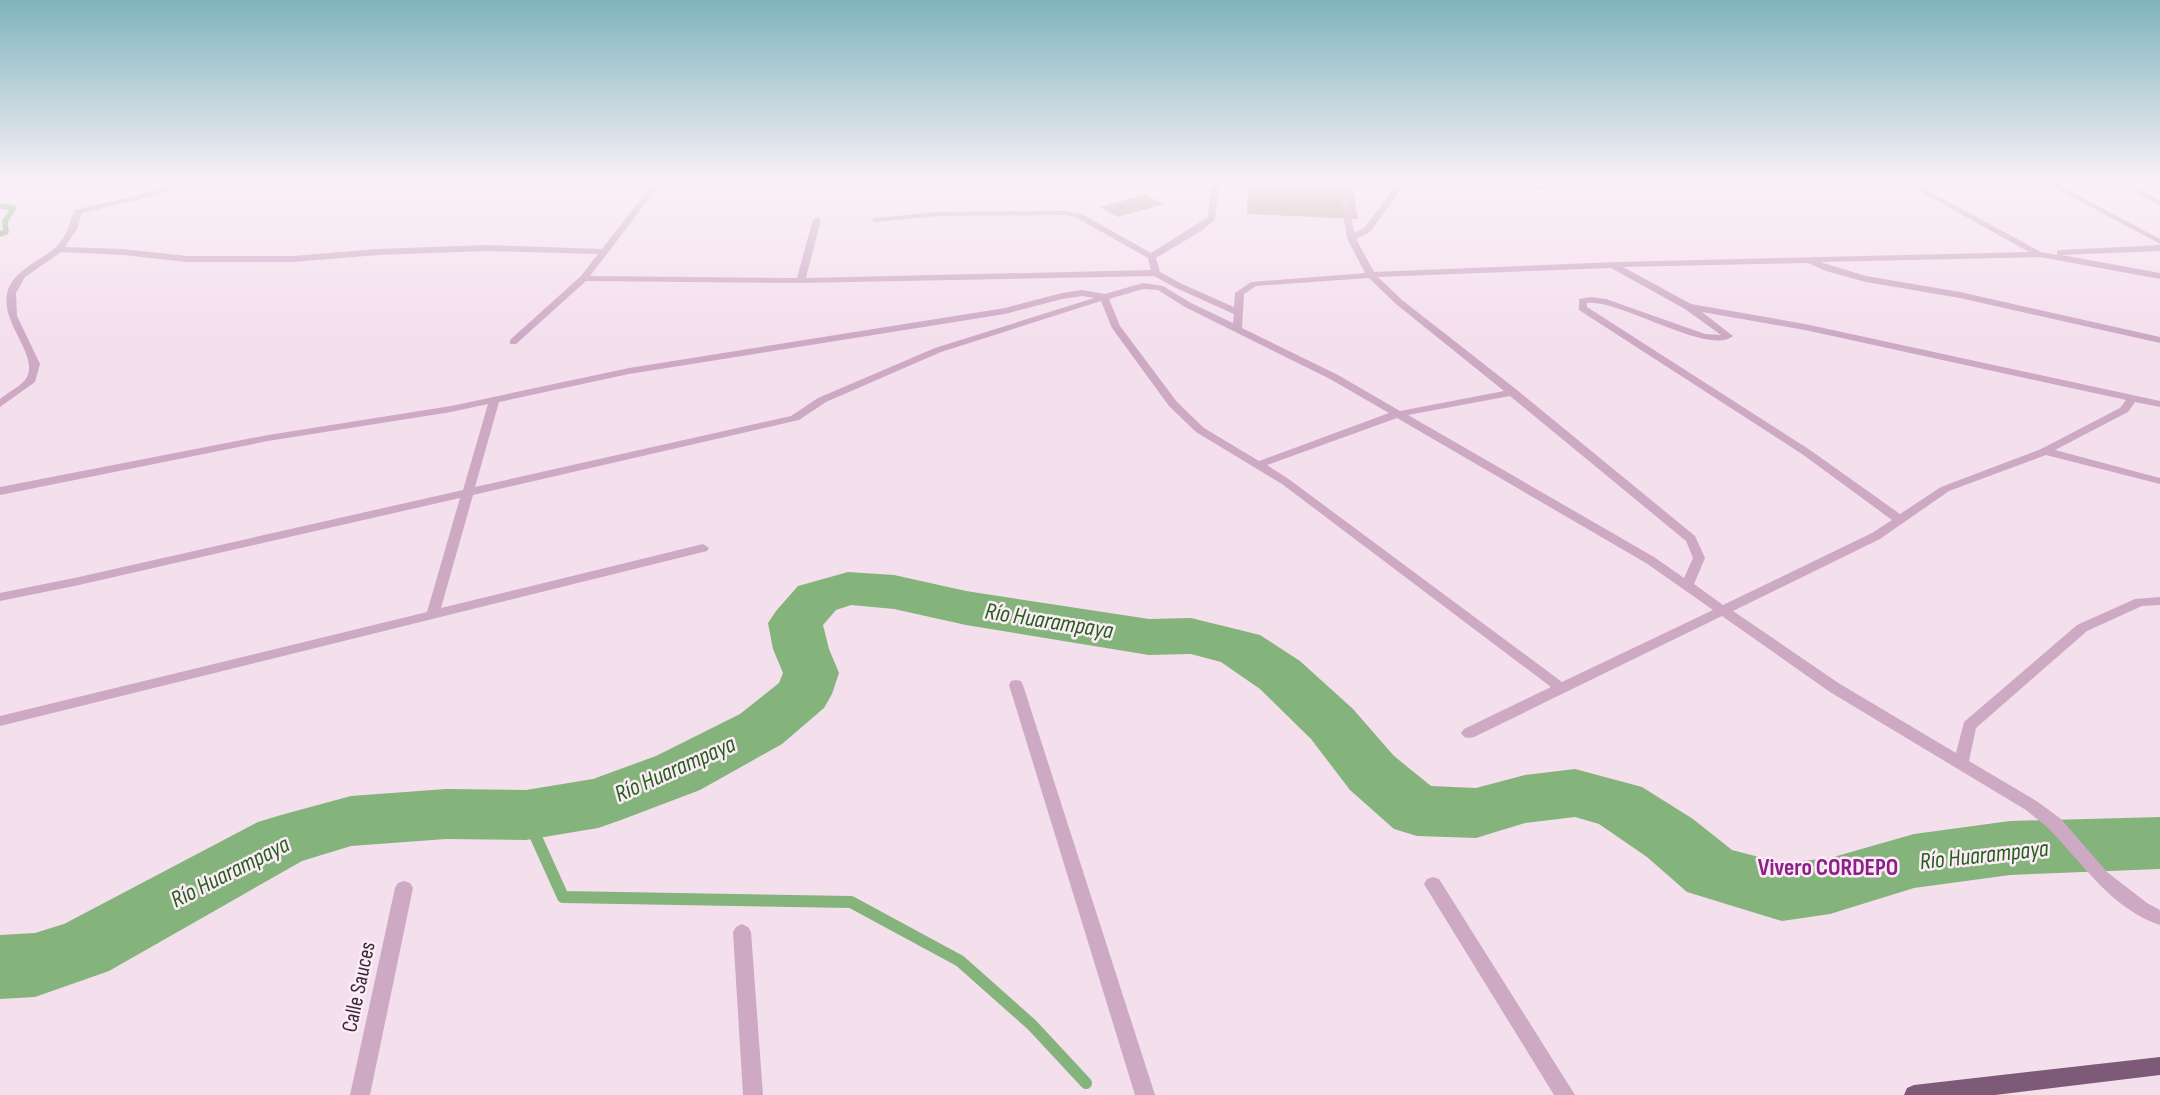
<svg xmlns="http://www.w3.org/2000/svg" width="2160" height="1095" viewBox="0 0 2160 1095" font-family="'Sofia Sans Condensed',sans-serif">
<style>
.green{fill:#c4a39d}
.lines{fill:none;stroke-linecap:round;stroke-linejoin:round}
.stream-far1{stroke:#85b37c;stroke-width:5.5}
.stream{stroke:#85b37c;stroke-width:12}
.river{fill:#85b37c;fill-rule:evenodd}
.minor{fill:#cda9c4;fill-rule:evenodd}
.major{fill:#7c5a78;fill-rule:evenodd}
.labels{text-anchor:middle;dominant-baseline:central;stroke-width:5;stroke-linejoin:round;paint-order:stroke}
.near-street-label{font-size:22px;fill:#3a2938;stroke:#fbecf6}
.near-water-label{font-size:24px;font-style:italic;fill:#255e1d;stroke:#fbecf6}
.near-neighbourhood-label{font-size:24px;font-weight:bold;fill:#8d1f89;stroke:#fbecf6}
</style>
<rect width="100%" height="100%" fill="#f4dfed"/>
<!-- green -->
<path class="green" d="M1248,183H1352L1358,219L1247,214Z
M1145,195L1164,204L1118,217L1100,207Z"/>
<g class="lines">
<!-- stream-far1 -->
<path class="stream-far1" d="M0,206L14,208L5,221L6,232L0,234"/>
<!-- stream -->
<path class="stream" d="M526,815L563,897L851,902L960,961L1032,1025L1086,1083"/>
<!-- river -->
<path class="river" d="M848,572L894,575L966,591L1149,619L1191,618L1260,635L1300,661L1353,709L1394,756L1431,786L1476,788L1525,775L1575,769L1642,787L1693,819L1732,850L1782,863L1830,858L1914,834L2010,821L2160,817V869L2010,875L1914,888L1830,914L1782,921L1687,892L1647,857L1599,824L1575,817L1525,823L1476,838L1417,836L1394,829L1350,790L1311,739L1260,689L1221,662L1191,654L1149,655L966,625L894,609L851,605L836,610L823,625L829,649L839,673L832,694L824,708L782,744L700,790L621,820L598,828L526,840L446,839L351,846L302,861L109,971L35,997L0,999V935L35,933L64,924L258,822L281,815L351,796L446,789L526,790L593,779L656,756L740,714L779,683L783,673L773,649L768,623L776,611L798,586Z"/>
<!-- minor -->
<path class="minor" d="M173,183H183L157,195L82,213L77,229L65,247L123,249L187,256H293L378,249L486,245L602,249L653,183H661L590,276L797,278L813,219L817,217L821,219L806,278L1151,270L1148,258L1077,218L1064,215L938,216L875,222L871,220L875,218L938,212L1064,211L1082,214L1151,253L1208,217L1211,183H1219L1215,220L1201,231L1156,258L1160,272L1182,284L1234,307L1235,293L1251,282L1365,273L1347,238L1338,183H1346L1354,233L1364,228L1398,183H1406L1370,232L1356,239L1374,272L1618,262L2029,252L1905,183H1914L2041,252L2057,255V251L2060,250L2160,245V251L2062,255L2160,273V279L2040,257L1820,262L1866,276L1960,292L2160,337V343L1960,298L1866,282L1826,271L1808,263L1623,267L1691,304L1805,324L2160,401V407L2135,402L2128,412L2055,450L2160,478V484L2046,455L1949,491L1880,539L1733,611L1840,684L1956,753L1964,722L2077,625L2135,599L2160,597V605L2142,606L2087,631L1976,728L1969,761L2038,802L2061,819L2107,872L2147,903L2160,910V925C2112,909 2084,865 2050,830C2043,823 2034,817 2026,810L1830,692L1722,616L1474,737L1469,738L1464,737L1461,733L1464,729L1551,687L1282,484L1196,432L1169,406L1112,328L1101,301L941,352L826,402L799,420L473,495L441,608L703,544L709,548L707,551L0,726V716L427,612L460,498L79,585L0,601V593L79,577L463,490L488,404L451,412L268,441L0,495V487L268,435L451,406L629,368L1005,308L1062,293L1082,290L1105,294L1143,283L1163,286L1191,303L1233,323L1234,314L1176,288L1154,276L799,283L586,281L516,344H510V340L581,276L598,254L486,251L378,255L293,262H187L123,255L61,252L25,277L16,293L17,316L40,364L35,382L0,407V399C7,393 23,385 27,377C38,354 1,323 7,294C11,271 41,261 56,247C67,237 69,223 75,210L152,192ZM1611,268L1685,309L1721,335L1705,334L1606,299L1591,297L1579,299V310L1802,454L1892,520L1872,533L1723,605L1694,584L1705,558L1695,536L1517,390L1402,300L1378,277ZM1369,278L1396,304L1504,391L1400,411L1338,375L1242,328L1244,294L1256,286ZM1143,289L1158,290L1185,307L1330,379L1389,413L1259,461L1204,428L1177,402L1120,326L1109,299ZM1082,296L1094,298L935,348L818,398L791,416L475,487L499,402L629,374L1005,314L1062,299ZM1587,303C1620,299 1710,357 1733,336L1702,312L1805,330L2126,400L2120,408L2041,449L1941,487L1900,514L1810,450L1587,307ZM1510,396L1686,541L1693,558L1684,578L1654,557L1408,415ZM1397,418L1646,563L1713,610L1562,682L1290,480L1267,465Z
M1556,183H1574L1570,185L1530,191L1526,189Z
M2046,183H2055L2160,239V244Z
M2120,183H2129L2160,201V206Z
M1016,680L1021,681L1023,685L1155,1095H1135L1009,685L1011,681Z
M1433,877L1439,879L1575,1095H1554L1427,889L1424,884L1427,879Z
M404,881L410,883L413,888L370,1095H350L395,888L398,883Z
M742,924L748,927L751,932L763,1095H743L733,932L736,927Z"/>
<!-- major -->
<path class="major" d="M2160,1057V1075L1995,1095H1904L1907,1088L1914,1085Z"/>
</g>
<!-- sky -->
<linearGradient id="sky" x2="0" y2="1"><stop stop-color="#80b4bd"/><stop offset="0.54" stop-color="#faf1f7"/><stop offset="1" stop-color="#faf1f7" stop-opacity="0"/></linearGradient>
<rect width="2160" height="336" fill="url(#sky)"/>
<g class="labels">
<!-- near-street labels -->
<g class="near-street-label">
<text transform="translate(359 987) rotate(-78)">Calle Sauces</text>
</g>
<!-- near-water labels -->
<g class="near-water-label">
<text transform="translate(1049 621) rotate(9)">Río Huarampaya</text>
<text transform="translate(675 769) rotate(-24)">Río Huarampaya</text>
<text transform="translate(1984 855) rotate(-6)">Río Huarampaya</text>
<text transform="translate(230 872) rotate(-27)">Río Huarampaya</text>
</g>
<!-- near-neighbourhood labels -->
<g class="near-neighbourhood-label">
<text x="1828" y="867">Vivero CORDEPO</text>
</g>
</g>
</svg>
